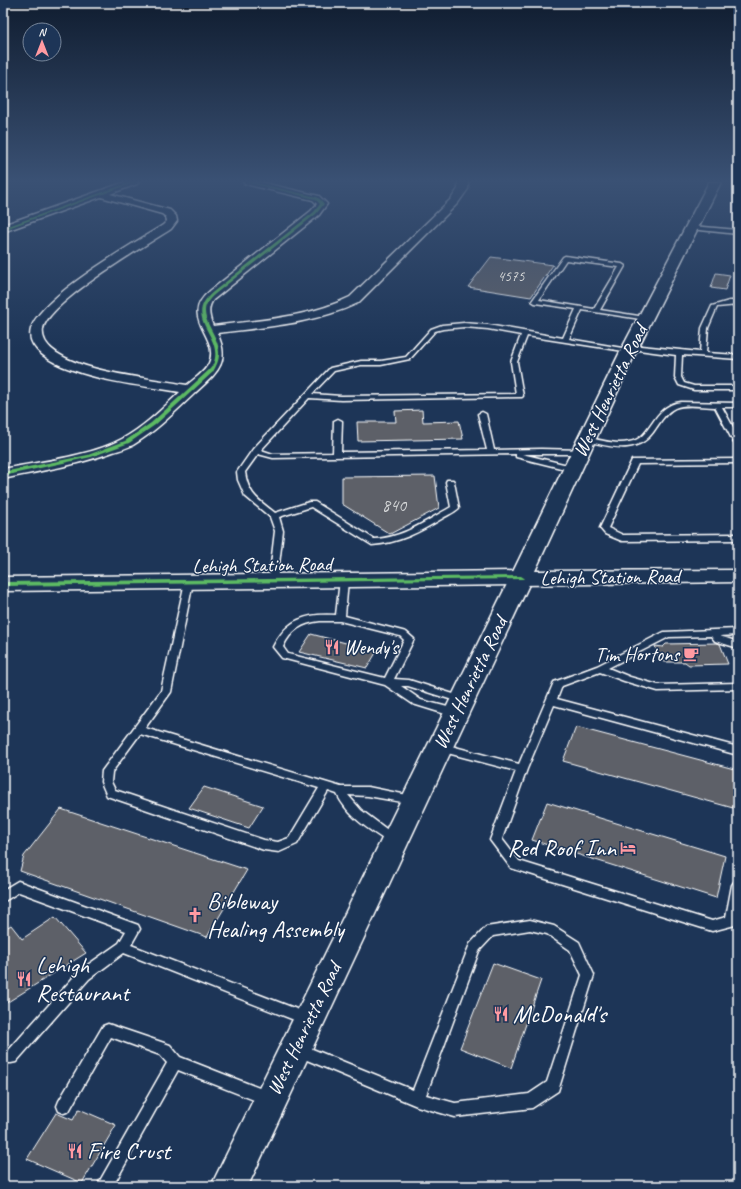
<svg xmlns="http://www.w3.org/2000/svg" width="741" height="1189" viewBox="0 0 741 1189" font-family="Caveat,sans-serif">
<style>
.building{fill:#5d6168;stroke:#fff}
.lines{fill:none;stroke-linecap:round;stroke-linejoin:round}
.service-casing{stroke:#fff;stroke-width:3}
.minor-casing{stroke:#fff;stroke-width:3}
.tertiary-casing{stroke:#fff;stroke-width:3}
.secondary-casing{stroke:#fff;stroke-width:3}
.primary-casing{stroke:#fff;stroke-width:3}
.service{fill:#1d3557;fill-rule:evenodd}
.minor{fill:#1d3557;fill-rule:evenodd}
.tertiary{fill:#1d3557;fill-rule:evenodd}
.secondary{fill:#1d3557;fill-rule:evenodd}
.primary{fill:#1d3557;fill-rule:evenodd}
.cycleway-casing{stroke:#1d3557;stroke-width:2}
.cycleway{fill:#5cba63;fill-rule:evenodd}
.labels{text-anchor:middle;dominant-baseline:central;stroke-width:3;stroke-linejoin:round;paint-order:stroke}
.far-number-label{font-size:15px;fill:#d6d8d9}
.number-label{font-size:18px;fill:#d6d8d9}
.street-label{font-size:20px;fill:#fff;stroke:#1d3557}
.poi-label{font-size:20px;fill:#fff;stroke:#1d3557;text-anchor:start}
.near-poi-label{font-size:24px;fill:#fff;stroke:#1d3557;text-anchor:start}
</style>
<rect width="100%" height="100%" fill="#1d3557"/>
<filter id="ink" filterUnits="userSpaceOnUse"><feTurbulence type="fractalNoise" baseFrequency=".025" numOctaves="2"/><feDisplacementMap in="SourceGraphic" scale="8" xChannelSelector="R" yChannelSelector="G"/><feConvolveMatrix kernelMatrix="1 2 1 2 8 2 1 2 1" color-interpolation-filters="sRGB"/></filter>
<g filter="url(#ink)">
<!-- building -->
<path class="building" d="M491,257L553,265L531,297L468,287Z
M716,273L730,275L725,290L711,288Z
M422,410L423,422L459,421L463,439L358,441L357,422H396L395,411Z
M435,476L439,508L390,534L342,504V477Z
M311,634L377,651L367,668L299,652Z
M717,643L720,644L728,664L689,665L685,662H665L660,660L655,646L663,647L666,644Z
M576,727L738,770V782L733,808L563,761Z
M204,787L263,806L249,828L189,808Z
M547,802L725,856L716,898L532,840Z
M61,809L247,870L207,937L20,871L24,856Z
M55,917L86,953L3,1005V930L11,925L22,939Z
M493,963L541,980L511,1068L460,1048Z
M79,1109L116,1125L82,1183L27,1159L56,1113L73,1120Z"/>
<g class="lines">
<defs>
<path id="service" d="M692,226L738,230V234L690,229V227Z
M565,256L622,264L625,266L600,310L645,317L647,318V320L582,310L569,339L628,349L631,351L630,352L527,336L517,362L523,396L522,397L341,400L309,398L261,450L273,454L333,453L334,421L338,419L342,421L341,452L487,450L478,414L482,412L486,414L494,450L541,449L583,450L584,452L580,454H522L576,467L577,469L576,471H573L516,457V454L273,458L258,454L245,472C248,495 259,500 275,513L309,502H315L374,539C403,538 426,521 451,507L446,482L447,480H453L454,482L459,508C455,512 448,515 443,518C420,532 399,543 372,545L311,507L279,517L283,531L277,581L276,583H270L269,581L275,531L270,517L245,496L238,480L237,472L253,449L330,368L361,361H381L406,357L431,329L442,325L464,323L488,325L563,338L576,309L535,303L532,301L563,257ZM566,260L619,267L594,309L539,300ZM464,327L488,329L521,335L511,362L516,394L341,396L312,394L334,371L361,365H381L410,359L435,331L443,329Z
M729,301H738V305L717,307L708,328L706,353L738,355V359L682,355L681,377L684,383L694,386H738V390H694L679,385L675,377L676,355L631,349L628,347L631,345L700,352L702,328L712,306Z
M681,402L738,403V407H722L738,436V445L734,443L715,407C702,407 686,403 675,408C666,412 661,421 656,428C639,456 612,447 586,441L582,439L586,437C600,440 615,445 629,442C653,439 651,406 681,402Z
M738,459V463L638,464L608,528L623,535L738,534V540L622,541L605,534L600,528L632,460Z
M344,577L348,580L345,616L406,632L414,639L394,679L409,680L466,698L467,700L466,702L462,703L408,686H401L421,700L459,710L460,713L459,716L455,717L413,704L385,685L282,658L273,647C287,619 306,613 336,615L340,580ZM320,621H340L400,636L404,640L385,678L288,654L283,647C291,630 302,623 320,621Z
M189,579L193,582L171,692L145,728L341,787H368L417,797L419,800L417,803L413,804L368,796L348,795L361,810L397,837L399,840L397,843L393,845L389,843C369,829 348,817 337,794L328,791L297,844L279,852L264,850L107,796L101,782L102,771L161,691L185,582ZM140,734L319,788L289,838L278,842L264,840L115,790L111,782L112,772Z
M738,629V635L720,636L738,642V648L715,641L711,636L669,637L608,668L630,677L658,685L738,683V689L658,691L624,681L600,672L562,686L557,699L738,747V755L554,705L527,769L502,839L519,861L712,921L726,917L732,885L734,882L738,880V917L735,925L712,931L511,868L490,840L516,771L436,750L435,747L436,744L440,743L519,764L554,682L597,666L664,632Z
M18,881L138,925L140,929L131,945L312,1015L314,1019L312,1023L307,1025L124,953L89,979L16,1062L11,1063H3V1051H8L79,971L119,943L126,931L19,892L3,902V890Z
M530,920L554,926L579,942L594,975L558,1091L532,1108L455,1117L417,1106L295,1055L293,1050L295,1045L300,1044L413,1090L470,944L486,927ZM530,930L547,934L570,950L582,975L547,1082L529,1094L455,1103L426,1095L479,951L493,936Z
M108,1024L170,1045L180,1057L272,1093L274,1098L272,1103L267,1105L178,1070L113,1186H97L167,1063L160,1055L111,1037L69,1111L64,1113L59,1111L57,1106L59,1101L103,1026Z"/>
<path id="minor" d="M125,182H139L137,184L110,194L170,210L176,216L177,221L171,229C145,246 48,302 43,329C40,348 66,359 80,364C111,375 154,379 187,385C194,379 205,372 209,363C221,336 177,318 210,291L311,211L317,204L313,200L245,184L243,182H260L319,196L327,204L319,215L213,300C207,308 209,317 213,326C260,320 307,318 350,297L451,199L458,189V182H468V189L458,203L358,303C314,324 265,327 217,333C232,364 215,374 194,394C175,412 156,431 133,445C127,448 120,450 113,452C78,465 40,471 3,479V469C39,462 91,456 122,439C144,427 162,409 180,392C144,386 104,382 70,369C54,364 25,349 31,329C39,297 135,243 163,225L167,221L166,217L162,214L101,197L3,232V225Z"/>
<path id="tertiary" d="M521,571L529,573L532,578L529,583L521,585L3,591V577Z"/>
<path id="secondary" d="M521,571L529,573L532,578L248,1186H211L510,578L513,573Z"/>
<path id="primary" d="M709,182H721L635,354L535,571L738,570V582L521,585L513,583L510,578L619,354Z"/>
</defs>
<!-- service casing -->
<use href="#service" class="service-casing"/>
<!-- minor casing -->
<use href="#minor" class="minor-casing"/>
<!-- tertiary casing -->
<use href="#tertiary" class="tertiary-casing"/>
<!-- secondary casing -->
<use href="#secondary" class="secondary-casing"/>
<!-- primary casing -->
<use href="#primary" class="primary-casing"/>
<!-- service -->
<use href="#service" class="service"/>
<!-- minor -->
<use href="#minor" class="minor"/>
<!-- tertiary -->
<use href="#tertiary" class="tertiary"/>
<!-- secondary -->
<use href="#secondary" class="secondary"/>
<!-- primary -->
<use href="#primary" class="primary"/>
<defs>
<path id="cycleway" d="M131,182H136L3,230V228Z
M246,182H252L317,197L321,200L324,204L316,214L215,294C190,315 220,331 219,354C219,361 216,366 213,372L155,425L129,443L91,457L3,476V472L88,455L125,441L151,423L209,370C211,368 213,365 214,362C223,335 182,318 213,292L314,212L320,204L315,199Z
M521,576L524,578L523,579L3,586V582Z"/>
</defs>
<!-- cycleway casing -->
<use href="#cycleway" class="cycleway-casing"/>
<!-- cycleway -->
<use href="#cycleway" class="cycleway"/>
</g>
</g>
<!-- sky -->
<linearGradient id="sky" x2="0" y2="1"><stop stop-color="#101d30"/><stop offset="0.52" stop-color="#3a5174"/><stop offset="1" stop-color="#3a5174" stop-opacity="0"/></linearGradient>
<rect width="741" height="348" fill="url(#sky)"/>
<!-- icons -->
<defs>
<symbol id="restaurant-bare" viewBox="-9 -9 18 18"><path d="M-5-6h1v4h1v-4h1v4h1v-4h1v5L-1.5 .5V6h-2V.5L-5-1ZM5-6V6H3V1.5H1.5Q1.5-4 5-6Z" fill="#ff9aa2" stroke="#1d3557" stroke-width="2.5" paint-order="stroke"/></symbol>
<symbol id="cafe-bare" viewBox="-9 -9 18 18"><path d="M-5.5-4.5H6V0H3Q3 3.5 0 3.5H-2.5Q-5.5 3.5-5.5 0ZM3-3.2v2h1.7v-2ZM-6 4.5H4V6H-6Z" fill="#ff9aa2" stroke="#1d3557" stroke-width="2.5" paint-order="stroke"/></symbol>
<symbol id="hotel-bare" viewBox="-9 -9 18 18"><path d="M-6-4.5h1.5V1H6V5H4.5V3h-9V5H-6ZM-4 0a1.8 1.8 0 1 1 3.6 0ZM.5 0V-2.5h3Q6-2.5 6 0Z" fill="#ff9aa2" stroke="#1d3557" stroke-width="2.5" paint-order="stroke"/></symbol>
<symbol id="church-bare" viewBox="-9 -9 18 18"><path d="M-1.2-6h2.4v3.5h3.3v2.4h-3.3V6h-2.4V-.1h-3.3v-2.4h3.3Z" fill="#ff9aa2" stroke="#1d3557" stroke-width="2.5" paint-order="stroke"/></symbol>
</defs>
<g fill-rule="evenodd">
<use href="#restaurant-bare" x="321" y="636" width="22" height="22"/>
<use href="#cafe-bare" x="680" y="643" width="22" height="22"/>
<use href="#hotel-bare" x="617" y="837" width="22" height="22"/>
<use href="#church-bare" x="184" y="904" width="22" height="22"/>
<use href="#restaurant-bare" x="13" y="968" width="22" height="22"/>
<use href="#restaurant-bare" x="490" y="1003" width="22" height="22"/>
<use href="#restaurant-bare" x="64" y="1140" width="22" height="22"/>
</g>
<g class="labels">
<!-- far-number labels -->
<g class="far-number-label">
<text x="511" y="276">4575</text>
</g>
<!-- number labels -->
<g class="number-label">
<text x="394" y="505">840</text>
</g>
<!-- street labels -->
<g class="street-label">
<text transform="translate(610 391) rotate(-64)">West Henrietta Road</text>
<text transform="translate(262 565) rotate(-1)">Lehigh Station Road</text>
<text transform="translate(610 577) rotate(-1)">Lehigh Station Road</text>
<text transform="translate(470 683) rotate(-64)">West Henrietta Road</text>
<text transform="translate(304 1029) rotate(-64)">West Henrietta Road</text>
</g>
<!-- poi labels -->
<g class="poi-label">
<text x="344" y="647">Wendy's</text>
<text x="679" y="654" text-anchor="end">Tim Hortons</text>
</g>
<!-- near-poi labels -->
<g class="near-poi-label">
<text x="616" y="848" text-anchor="end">Red Roof Inn</text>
<text x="207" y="901">Bibleway<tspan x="207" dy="28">Healing Assembly</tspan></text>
<text x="36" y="965">Lehigh<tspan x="36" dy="28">Restaurant</tspan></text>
<text x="513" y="1014">McDonald's</text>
<text x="87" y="1151">Fire Crust</text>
</g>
</g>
<!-- margin -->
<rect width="741" height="1189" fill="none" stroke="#1d3557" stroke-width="16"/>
<rect x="8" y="8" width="725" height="1173" fill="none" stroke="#fff" stroke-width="1.5" filter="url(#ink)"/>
<!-- north arrow -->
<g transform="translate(42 42)"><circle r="19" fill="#1d3557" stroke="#77869a"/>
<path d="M0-3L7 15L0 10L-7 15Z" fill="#ff9aa2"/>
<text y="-6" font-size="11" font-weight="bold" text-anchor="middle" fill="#ffffff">N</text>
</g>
</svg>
